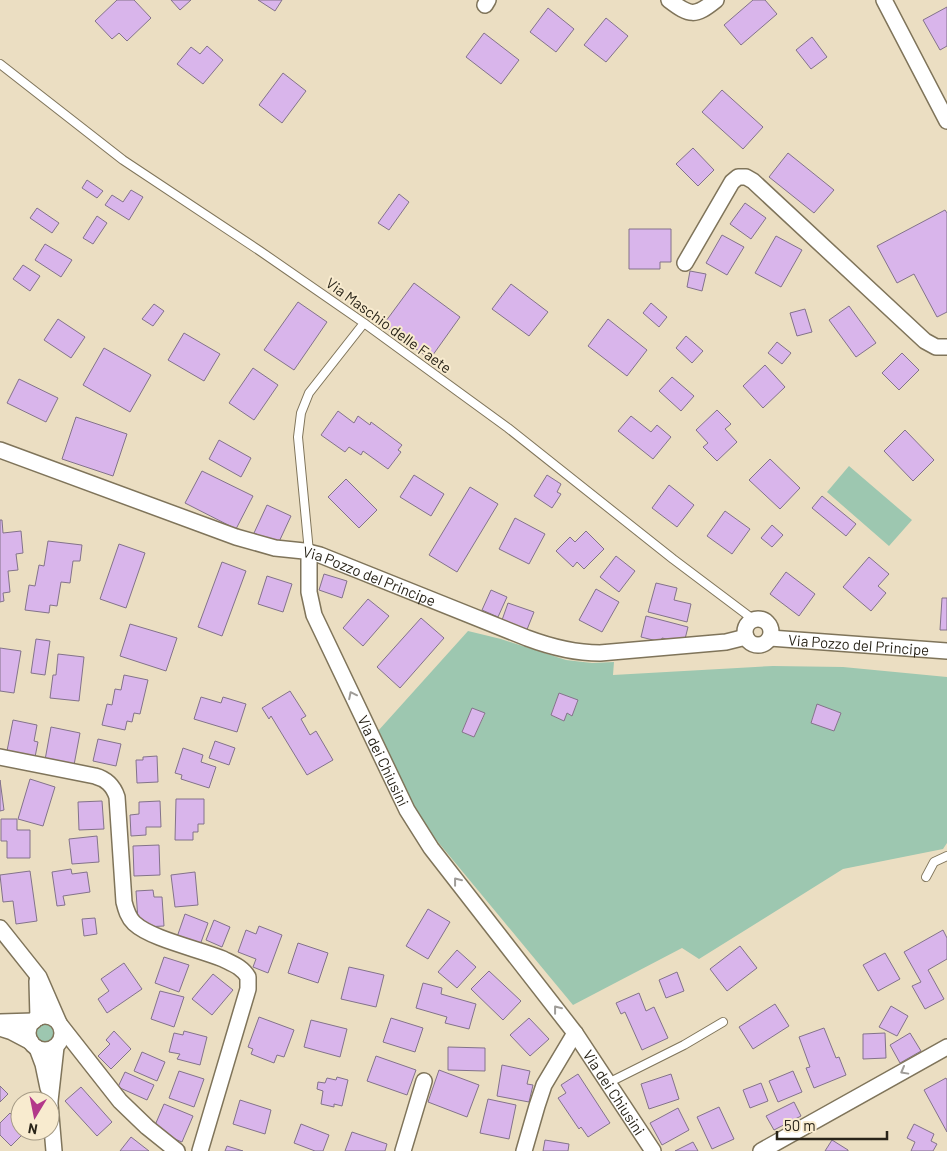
<svg xmlns="http://www.w3.org/2000/svg" width="947" height="1151" viewBox="0 0 947 1151" font-family="Barlow,sans-serif">
<style>
.green{fill:#9dc7b0;fill-rule:evenodd}
.building{fill:#d9b5eb;stroke:#83738a}
.lines{fill:none;stroke-linecap:round;stroke-linejoin:round}
.lane-casing{stroke:#7f745a;stroke-width:10}
.street-casing{stroke:#7f745a;stroke-width:18}
.lane{stroke:#fff;stroke-width:8}
.street{stroke:#fff;stroke-width:15}
.oneway{stroke:#9f9c98}
.labels{text-anchor:middle;dominant-baseline:central;stroke-width:4;stroke-linejoin:round;paint-order:stroke}
.street-label{font-size:15px;fill:#292419;stroke:#f8ebcf}
</style>
<rect width="100%" height="100%" fill="#ebdec2"/>
<!-- green -->
<path class="green" d="M849,466L912,520L889,546L827,492Z
M468,631L501,639L566,660L592,663L614,662L613,675L773,666L843,667L947,677V843L943,849L843,869L699,959L682,948L573,1005L433,836L414,807L378,731ZM559,693L578,701L572,715L567,713L564,721L551,715ZM817,705L841,713L834,731L811,722ZM472,708L485,714L474,737L462,732Z
M36 1033a9 9 0 1 1 18 0a9 9 0 1 1-18 0Z"/>
<!-- building -->
<path class="building" d="M117,0H134L151,18L127,41L119,33L112,39L95,21Z
M171,0H191L180,10Z
M258,0H282L275,11Z
M753,0H765L777,14L741,45L724,25Z
M947,7V46L940,50L923,20Z
M548,8L574,29L556,52L530,32Z
M606,18L628,36L606,62L584,45Z
M484,33L519,60L501,84L466,57Z
M812,37L827,57L811,69L796,50Z
M207,46L223,60L203,84L177,64L191,47L200,54Z
M283,73L306,91L282,123L259,105Z
M722,90L763,127L743,149L702,112Z
M693,148L714,170L698,186L676,164Z
M788,153L834,190L814,213L769,177Z
M87,180L103,191L97,198L82,188Z
M131,190L143,197L129,220L105,205L112,195L123,202Z
M399,194L409,202L389,230L378,223Z
M745,203L766,218L751,239L730,224Z
M37,208L59,223L52,233L30,218Z
M945,210L947,213V312L937,317L914,274L897,283L877,246Z
M97,216L107,223L93,244L83,238Z
M629,229H671V262H660V269H629Z
M722,235L744,247L727,275L706,263Z
M776,236L802,250L781,287L755,273Z
M45,244L72,260L61,277L35,260Z
M23,265L40,276L30,291L13,279Z
M690,271L706,274L702,291L687,287Z
M414,283L460,317L430,359L383,325Z
M511,284L548,312L529,336L492,309Z
M298,302L327,322L294,370L264,350Z
M651,303L667,317L659,327L643,313Z
M154,304L164,311L153,326L142,319Z
M849,306L876,343L856,357L829,320Z
M805,309L812,332L797,336L790,313Z
M58,319L85,337L71,358L44,340Z
M608,319L647,350L627,376L588,346Z
M184,333L220,354L204,381L168,360Z
M686,336L703,351L692,363L676,348Z
M777,342L791,353L782,364L768,353Z
M104,348L151,375L130,412L83,385Z
M902,353L919,370L899,390L882,373Z
M765,365L785,387L763,408L743,386Z
M253,368L278,385L254,420L229,403Z
M672,377L694,396L681,411L659,391Z
M19,379L58,398L46,422L7,403Z
M717,410L731,424L725,429L737,442L717,461L703,447L708,443L696,430Z
M338,411L354,423L358,416L370,425L371,422L402,445L398,450L401,452L388,469L363,451L361,455L349,447L345,452L321,435Z
M631,416L651,432L657,425L671,437L653,459L618,431Z
M76,417L127,434L113,476L62,459Z
M905,430L934,460L913,481L884,451Z
M219,440L251,458L241,477L209,459Z
M770,459L800,488L780,509L749,480Z
M202,471L253,496L236,529L185,503Z
M414,475L444,494L431,516L400,497Z
M547,475L561,484L557,492L561,494L552,508L534,496Z
M346,479L377,510L359,528L328,497Z
M669,485L694,505L677,527L652,508Z
M470,487L498,504L457,572L429,555Z
M822,496L856,524L846,536L812,508Z
M267,505L291,516L278,544L254,533Z
M725,511L750,529L732,554L707,536Z
M515,518L545,534L529,564L499,549Z
M0,520H2L3,533L21,531L23,553L16,554L18,570L8,571L10,592L3,593L4,601L0,602Z
M772,525L783,535L772,547L761,538Z
M586,531L604,549L584,569L577,562L573,567L556,551L570,537L575,542Z
M48,541L82,545L80,561H73L70,583L61,582L57,606L50,605L49,613L25,610L29,585L35,586L39,565L44,566Z
M119,544L145,553L126,608L100,599Z
M616,556L635,571L619,592L600,577Z
M869,557L889,574L878,586L886,593L871,611L843,587Z
M222,562L246,571L222,636L198,627Z
M786,572L815,594L799,616L770,594Z
M324,574L347,581L342,598L319,590Z
M267,576L292,584L283,612L258,604Z
M656,583L677,588L674,600L691,604L687,622L648,612Z
M596,589L619,602L602,632L579,620Z
M491,590L507,597L498,617L482,610Z
M942,598H947V630H940Z
M368,599L389,616L363,646L343,628Z
M508,603L534,612L526,632L501,623Z
M646,616L688,627L684,643L662,638L661,642L641,637Z
M421,618L444,638L400,688L377,667Z
M130,624L177,638L166,671L120,656Z
M36,639L50,641L45,675L31,673Z
M0,648L21,651L14,693L0,691Z
M58,654L84,657L79,701L50,698L53,675H56Z
M124,675L148,680L140,714L134,713L132,722L127,721L125,730L102,725L107,704L112,705L115,689L121,690Z
M290,691L306,716L301,719L310,735L316,731L333,760L307,775L271,716L269,719L262,708Z
M559,693L578,700L572,716L567,713L564,721L551,715Z
M201,697L221,703L223,697L246,704L237,732L194,719Z
M817,704L841,713L834,731L811,723Z
M472,708L485,713L474,737L462,732Z
M13,720L37,725L34,741L38,742L35,757L7,751Z
M51,727L80,733L74,765L45,760Z
M98,739L121,744L116,766L93,761Z
M215,741L235,748L229,765L209,758Z
M183,748L203,755L201,762L216,767L209,788L181,779L182,775L175,773Z
M157,756L158,782L137,783L136,760H143V757Z
M30,779L55,787L43,826L18,819Z
M0,780L4,810L0,811Z
M176,799H204V824H198V832H193V840H175Z
M102,801L104,829L79,830L78,802Z
M160,801L161,827H146V835L131,836L130,815L139,814V802Z
M1,819H17V830H30V858H7V841H1Z
M97,836L99,862L72,864L69,839Z
M159,845L160,875L134,876L133,846Z
M71,869L72,874L87,872L90,892L63,896L65,905L57,906L52,872Z
M30,871L37,921L16,924L13,901L3,902L0,875Z
M195,872L198,905L175,907L171,875Z
M153,890L154,897H162L164,926L144,927V920L138,921L136,891Z
M428,909L450,922L428,959L406,946Z
M185,914L208,923L200,945L177,937Z
M95,918L97,934L84,936L82,919Z
M214,920L230,927L222,947L206,940Z
M259,926L282,935L268,973L253,967L256,959L238,952L246,930L256,934Z
M943,930L947,938V959L928,970L944,999L925,1009L912,986L921,982L904,952Z
M298,943L328,953L318,983L288,973Z
M740,946L757,968L727,991L710,969Z
M457,950L476,967L457,988L438,972Z
M885,953L900,979L878,991L863,965Z
M164,957L189,965L179,992L155,983Z
M124,963L142,989L107,1013L98,999L109,991L101,979Z
M349,967L384,975L376,1007L341,999Z
M489,971L521,1001L503,1020L471,989Z
M677,972L684,991L666,998L659,980Z
M213,974L233,990L212,1015L192,999Z
M423,983L442,988L441,994L476,1004L469,1029L445,1023L447,1017L416,1008Z
M160,991L184,997L174,1027L151,1019Z
M639,993L646,1011L654,1007L668,1038L642,1050L625,1012L621,1014L616,1003Z
M775,1004L789,1026L753,1049L739,1027Z
M891,1006L908,1016L897,1036L879,1027Z
M259,1017L294,1030L284,1057L277,1055L274,1063L251,1054L253,1049L248,1047Z
M391,1018L423,1028L415,1052L383,1042Z
M529,1018L549,1039L530,1056L510,1035Z
M311,1020L347,1029L340,1057L304,1047Z
M824,1028L836,1058L839,1057L846,1075L814,1088L806,1068L810,1067L799,1037Z
M114,1031L131,1049L111,1069L98,1056L110,1044L106,1040Z
M184,1031L207,1037L200,1065L177,1059L180,1054L169,1052L174,1033L183,1035Z
M885,1033L886,1058L863,1059V1034Z
M910,1033L921,1051L900,1063L890,1045Z
M448,1047L485,1048V1071L448,1070Z
M142,1052L165,1062L157,1081L134,1071Z
M376,1056L416,1070L407,1095L367,1081Z
M502,1065L530,1071L527,1084L533,1085L529,1102L497,1096Z
M439,1070L479,1085L467,1117L428,1102Z
M179,1071L204,1079L194,1107L169,1098Z
M793,1071L802,1092L778,1102L769,1081Z
M125,1072L154,1085L147,1100L118,1087Z
M578,1074L610,1123L588,1137L581,1127L579,1129L558,1098L566,1093L561,1085Z
M671,1074L679,1099L649,1109L641,1084Z
M337,1077L348,1080L342,1106L334,1104V1107L321,1104L323,1091L317,1089L318,1082L325,1083L327,1078L336,1080Z
M946,1078L947,1080V1132L924,1090Z
M761,1083L768,1101L750,1108L743,1090Z
M0,1086L8,1094L0,1102Z
M81,1087L112,1122L97,1136L65,1101Z
M488,1099L516,1105L509,1139L480,1133Z
M240,1100L271,1110L265,1134L233,1124Z
M794,1102L801,1116L774,1130L766,1116Z
M164,1104L193,1116L182,1142L153,1130Z
M719,1107L734,1139L712,1149L697,1117Z
M678,1108L689,1130L662,1145L650,1123Z
M10,1113L20,1123V1131H26L11,1146L0,1135V1123Z
M301,1124L329,1135L323,1151H315L294,1143Z
M914,1124L934,1134L931,1141L937,1144L933,1151H911L915,1142L907,1138Z
M352,1132L387,1144L385,1151H345Z
M131,1137L149,1151H120Z
M545,1140L569,1144L568,1151H543Z
M832,1140L848,1150V1151H825Z
M693,1142L698,1151H675Z
M227,1146L243,1151H225Z"/>
<g class="lines">
<defs>
<path id="lane" d="M0,64L123,160L260,251L364,323L508,428L673,559L754,620
M309,552L298,437L301,413L309,393L364,323
M926,877L934,862L947,856
M608,1083L684,1045L723,1022"/>
<g id="street">
<path d="M669,0C690,16 695,17 716,0"/>
<path d="M884,0L947,121"/>
<path d="M485,5L488,0"/>
<path d="M685,263L732,182L738,177H746L753,181L925,341L936,347H947"/>
<path id="s1" d="M0,450L236,537L275,548L304,551L320,555L527,638C551,647 574,653 600,653L726,642L746,637"/>
<path id="s2" d="M309,552V592L314,615L407,810L431,848L575,1033L653,1151"/>
<circle cx="758" cy="632" r="13"/>
<path id="s3" d="M770,638L947,651"/>
<path d="M0,757L95,776C106,779 113,785 117,797L124,902C126,910 128,917 134,923C151,939 199,949 223,959C233,964 242,967 248,977V989L200,1151"/>
<path d="M0,928L39,977L59,1023"/>
<path d="M37,981L38,1018"/>
<circle cx="45" cy="1033" r="17"/>
<path d="M0,1022L34,1021"/>
<path d="M61,1026L120,1101L147,1127L177,1151"/>
<path d="M0,1028L12,1032L31,1042"/>
<path d="M37,1048L43,1064L48,1088"/>
<path d="M50,1101L56,1047"/>
<path d="M50,1104L54,1151"/>
<path d="M403,1151L424,1081"/>
<path d="M524,1151L537,1106L544,1085L575,1033"/>
<path d="M761,1151L947,1047"/>
</g>
</defs>
<!-- lane casing -->
<use href="#lane" class="lane-casing"/>
<!-- street casing -->
<use href="#street" class="street-casing"/>
<!-- lane -->
<use href="#lane" class="lane"/>
<!-- street -->
<use href="#street" class="street"/>
</g>
<!-- one-way arrows -->
<defs><path id="oneway-chevron" d="M-2-3.5L2.5 0L-2 3.5" fill="none" stroke-width="1.6" stroke-linecap="round" stroke-linejoin="round" transform="scale(1.25)"/></defs>
<g class="oneway">
<use href="#oneway-chevron" transform="translate(352 695) rotate(-116)"/>
<use href="#oneway-chevron" transform="translate(457 881) rotate(-128)"/>
<use href="#oneway-chevron" transform="translate(557 1009) rotate(-128)"/>
<use href="#oneway-chevron" transform="translate(904 1071) rotate(151)"/>
</g>
<g class="labels">
<!-- street labels -->
<g class="street-label">
<text transform="translate(389 325) rotate(36)">Via Maschio delle Faete</text>
<text stroke="none"><textPath href="#s1" startOffset="391">Via Pozzo del Principe</textPath></text>
<text stroke="none"><textPath href="#s3" startOffset="89">Via Pozzo del Principe</textPath></text>
<text stroke="none"><textPath href="#s2" startOffset="225">Via dei Chiusini</textPath></text>
<text stroke="none"><textPath href="#s2" startOffset="630">Via dei Chiusini</textPath></text>
</g>
</g>
<!-- north arrow -->
<g transform="translate(35 1116) rotate(190)"><circle r="24" fill="#f8ebcf" stroke="#a59b86"/>
<path d="M0-4L9 19L0 12L-9 19Z" fill="#b3388a"/>
<text y="-8" font-size="14" font-weight="bold" text-anchor="middle" fill="#292419">N</text>
</g>
<!-- scale -->
<path d="M777 1131v8h110v-8" fill="none" stroke="#292419" stroke-width="2.5"/>
<text x="784" y="1131" font-size="15" fill="#292419" stroke="#f8ebcf" stroke-width="4" paint-order="stroke">50 m</text>
</svg>
